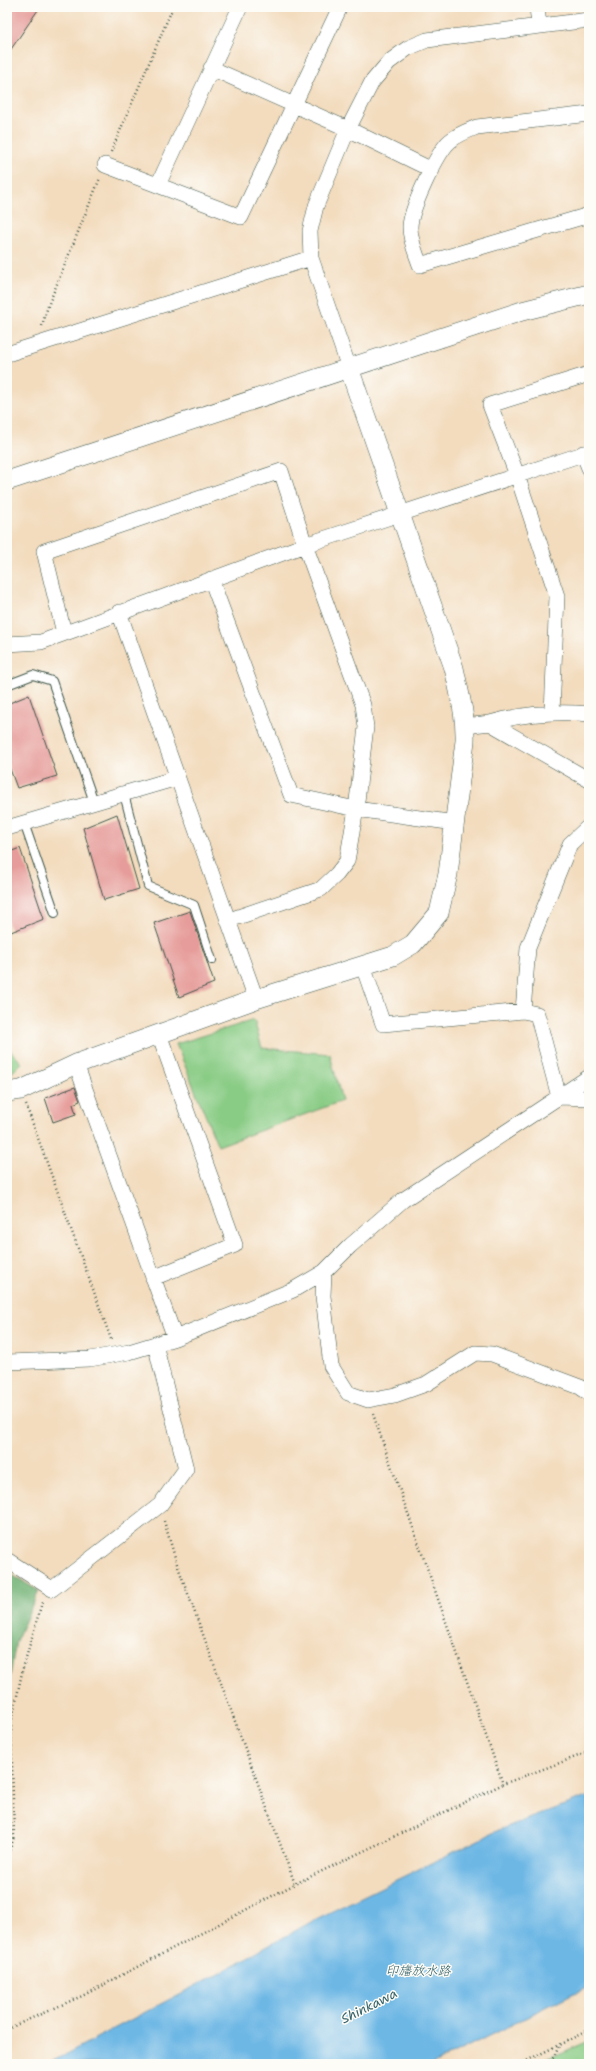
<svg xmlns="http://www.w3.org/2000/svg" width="596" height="2071" viewBox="0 0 596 2071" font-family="'Shantell Sans','Klee One',sans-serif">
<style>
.green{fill:#89cc85;stroke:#54845c}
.forest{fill:#6eb072;stroke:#467653}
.water{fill:#6db7e5;stroke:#467a8c}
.building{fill:#e69c9a}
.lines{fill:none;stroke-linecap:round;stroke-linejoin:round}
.service-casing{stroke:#3f5549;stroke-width:10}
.minor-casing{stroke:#3f5549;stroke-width:16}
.tertiary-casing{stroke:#3f5549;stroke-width:20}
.path{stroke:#3f5549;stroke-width:2.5;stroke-dasharray:1 3;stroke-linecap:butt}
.service{stroke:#fff;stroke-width:8}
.minor{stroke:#fff;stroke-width:15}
.tertiary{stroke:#fff;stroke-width:19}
.labels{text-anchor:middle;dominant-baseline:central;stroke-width:3;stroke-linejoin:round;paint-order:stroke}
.water-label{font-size:13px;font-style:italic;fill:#366269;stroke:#fdfcf7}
</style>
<rect width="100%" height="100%" fill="#fdfcf7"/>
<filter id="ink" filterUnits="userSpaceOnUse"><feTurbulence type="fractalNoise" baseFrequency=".025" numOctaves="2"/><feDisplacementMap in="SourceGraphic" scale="8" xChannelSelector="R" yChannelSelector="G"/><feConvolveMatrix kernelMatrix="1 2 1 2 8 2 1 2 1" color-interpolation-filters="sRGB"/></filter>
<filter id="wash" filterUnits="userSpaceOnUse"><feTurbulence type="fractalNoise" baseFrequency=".012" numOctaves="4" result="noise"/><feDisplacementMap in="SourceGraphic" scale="16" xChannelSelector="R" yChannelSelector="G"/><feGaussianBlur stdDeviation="0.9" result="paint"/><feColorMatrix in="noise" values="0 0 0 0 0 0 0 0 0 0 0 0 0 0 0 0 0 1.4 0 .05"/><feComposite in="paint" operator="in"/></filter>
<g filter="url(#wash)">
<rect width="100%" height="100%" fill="#f3dcbe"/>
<!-- green -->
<path class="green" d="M254,1020L262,1048L330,1054L342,1101L218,1146L176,1044Z
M7,1047L22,1063L7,1077Z
M589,2041V2064H535Z"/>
<!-- forest -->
<path class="forest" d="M7,1572L39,1591L16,1641L7,1695Z"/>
<!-- water -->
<path class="water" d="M589,1796V1987L572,1994L433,2064H47L227,1969L318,1918L501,1829Z"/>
<g id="blocks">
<!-- building -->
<path class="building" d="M7,7H40L7,55Z
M29,695L57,776L17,788L7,761V704Z
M117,814L139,889L104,900L83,828Z
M20,848L44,919L11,932L7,919V853Z
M190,911L214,983L179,997L154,923Z
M75,1087L80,1101L73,1104L76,1114L53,1122L45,1098Z"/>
</g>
</g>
<g filter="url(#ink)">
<use href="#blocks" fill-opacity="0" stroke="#3f5549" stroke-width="1"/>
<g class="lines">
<defs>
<path id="service" d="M7,685L33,675L52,681L94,802
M124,794L148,886L194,905L212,960
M24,823L55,913"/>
<path id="minor" d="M537,7L539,26
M211,68L348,129L432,170
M589,114L477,127C467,131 458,134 450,141C437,152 410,211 410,227C410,241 416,253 420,265L589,215
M105,165L241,217L340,7
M158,185L240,7
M7,354L311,258
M349,368L311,258L310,231L316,206L348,129L372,82L389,62L408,48L427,40L589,20
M583,453L589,468
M211,579L291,795L356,809L455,823
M119,612L256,999
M64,633L44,551L281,471L305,545L363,705L366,727L356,809L347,861L337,874L321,889L229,920
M7,644L41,642L305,545L589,452
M552,713L557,596L517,475L490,405L589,374
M490,723C522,714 556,711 589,714
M465,726L490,723L589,780
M7,828L177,778
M363,966L383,1024L523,1011L537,1014L559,1097
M523,1011L528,948L570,844L589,826
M76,1064L175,1338
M589,1077L403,1200L350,1246L324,1272L323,1296L331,1366L348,1393L368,1400L395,1395L426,1384L475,1353L492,1354L580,1387L589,1393
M559,1097L589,1098
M153,1278L235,1245L159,1034
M7,1362L90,1359L129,1352L175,1338L293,1290L324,1272
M7,1560L52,1589L160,1505L186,1469L155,1344"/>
<path id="tertiary" d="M7,481L522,311L589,294
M7,1092L21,1090L76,1064L256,999L393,956L413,944L439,913L448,874L465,741C466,716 459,692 454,668L349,368"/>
</defs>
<!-- service casing -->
<use href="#service" class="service-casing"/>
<!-- minor casing -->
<use href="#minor" class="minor-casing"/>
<!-- tertiary casing -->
<use href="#tertiary" class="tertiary-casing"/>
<!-- path -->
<path class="path" d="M111,152L173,7
M42,326L48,306L100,178
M26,1105L111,1339
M373,1414L503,1784
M164,1521L177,1564L295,1884
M7,1858L14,1837L11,1724L23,1668L41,1606L44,1601
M7,2029L82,1996L295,1884L503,1784L589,1752
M520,2064L589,2030
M547,2064L554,2057L560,2044"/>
<!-- service -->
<use href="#service" class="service"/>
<!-- minor -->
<use href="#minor" class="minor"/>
<!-- tertiary -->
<use href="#tertiary" class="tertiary"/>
</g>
</g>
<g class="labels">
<!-- water labels -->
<g class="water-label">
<text x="418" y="1970">印旛放水路</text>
<text transform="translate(369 2006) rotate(-27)">Shinkawa</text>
</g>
</g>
<!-- margin -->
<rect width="596" height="2071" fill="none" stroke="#fdfcf7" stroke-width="24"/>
</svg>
